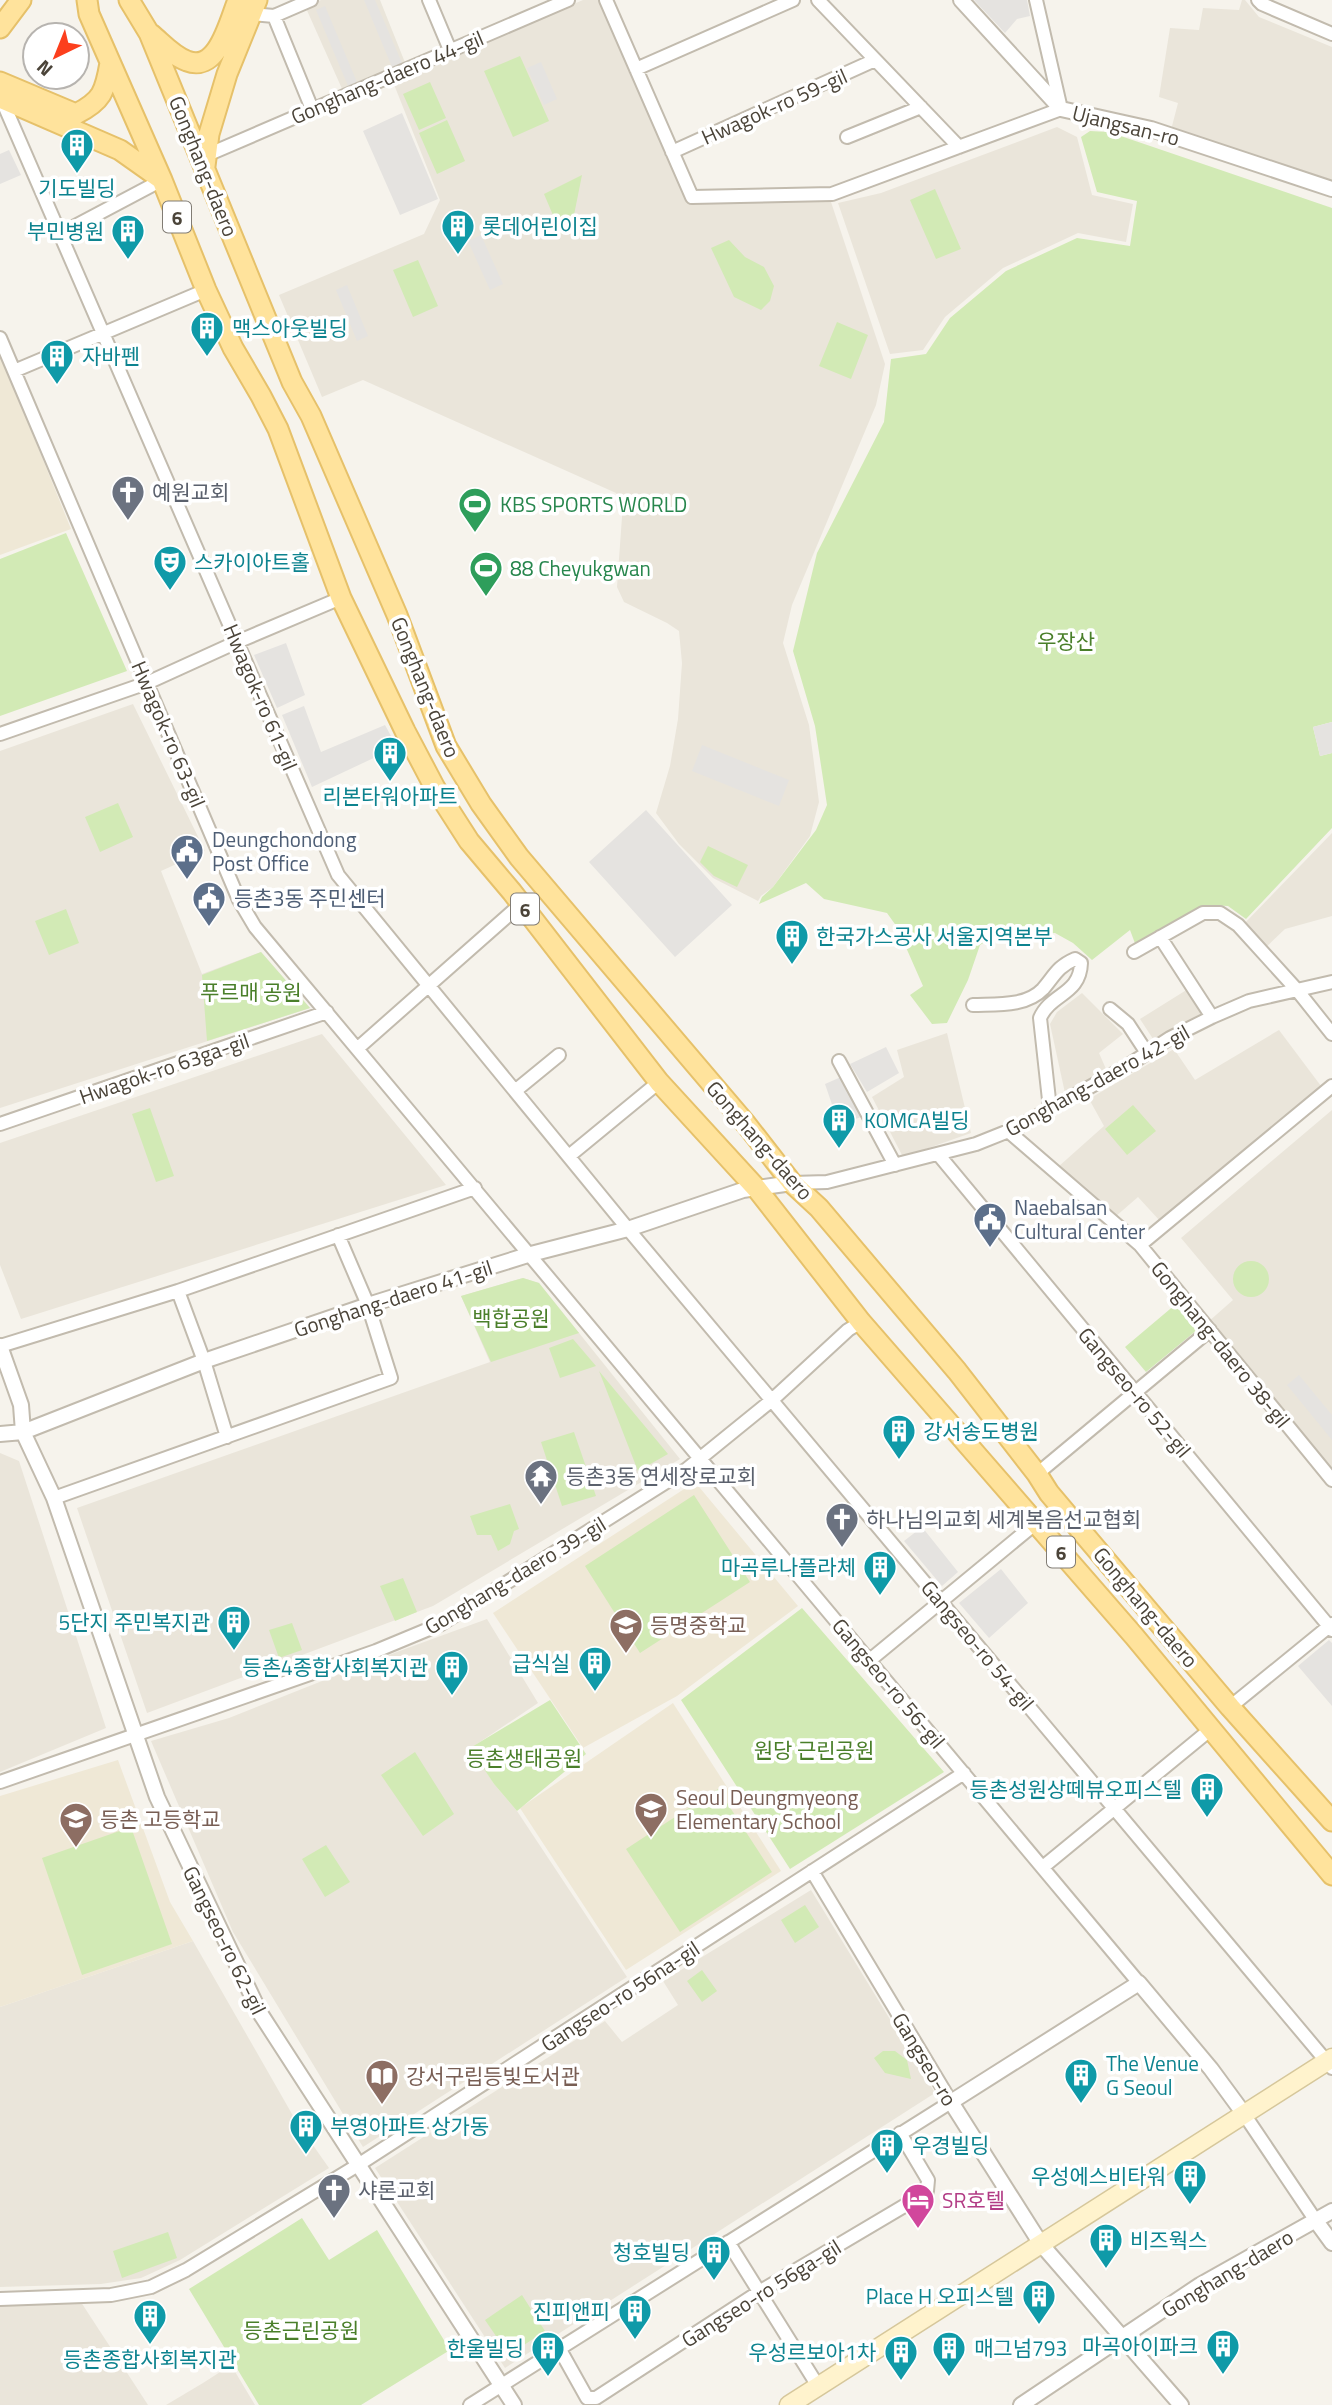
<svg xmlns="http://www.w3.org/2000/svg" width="1332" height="2405" viewBox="0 0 1332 2405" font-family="'Titillium Web','Noto Sans KR',sans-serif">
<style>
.residential{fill:#eae5da}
.education{fill:#efe8d6}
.green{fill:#d2eab5}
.parking{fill:#e5e3e0}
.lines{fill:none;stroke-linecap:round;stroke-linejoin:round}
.minor-casing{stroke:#c2bbae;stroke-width:16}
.tertiary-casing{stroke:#c2bbae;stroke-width:18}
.secondary-casing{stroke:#d6c79b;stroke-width:21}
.primary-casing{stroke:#e6c16a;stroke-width:23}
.minor{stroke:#fff;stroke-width:12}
.tertiary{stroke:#fff;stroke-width:14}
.secondary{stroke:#fff3cd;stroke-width:18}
.primary{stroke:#ffe39c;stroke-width:19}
.labels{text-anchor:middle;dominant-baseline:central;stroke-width:7;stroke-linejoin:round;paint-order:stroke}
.shield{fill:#fff;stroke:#817c74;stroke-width:2}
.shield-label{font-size:19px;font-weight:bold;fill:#4b4439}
.street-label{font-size:21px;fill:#4b4439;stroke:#fff}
.culture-label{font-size:21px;fill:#0d838f;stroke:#fff;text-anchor:end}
.worship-label{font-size:21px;fill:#5b616d;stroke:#fff;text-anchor:start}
.leisure-label{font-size:21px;fill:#27864d;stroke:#fff;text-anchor:start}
.park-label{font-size:21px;fill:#4a7f2a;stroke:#fff}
.service-label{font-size:21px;fill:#4e5e75;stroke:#fff;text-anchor:start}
.education-label{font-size:21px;fill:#785e54;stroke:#fff;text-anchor:start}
.hotel-label{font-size:21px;fill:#b23c85;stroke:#fff;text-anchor:start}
</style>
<rect width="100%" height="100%" fill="#f6f3ec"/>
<!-- residential -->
<path class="residential" d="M321,0H380L406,65L343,91L305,6Z
M583,0H601L650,118L690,202H831L885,364L876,405L792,605L783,643L809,725L819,802L810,836L773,887L761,896L758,901L713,878L679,844L656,813L670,766L678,719L682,663L679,631L667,623L624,602L617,587L623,503L616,493L363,380L322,397L279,295L424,234L440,200L393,82Z
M1242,0H1245L1259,17L1332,47V180L1246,152L1171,130L1178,103L1159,97L1170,28L1199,30L1203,8L1239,10Z
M1057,127L1077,137L1092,195L1133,204L1126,242L1078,233L1003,268L945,317L923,350L890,354L838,203L881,193Z
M133,704L205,851L161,871L202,974L261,952L310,1008L0,1108V751Z
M1332,833V916L1285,929L1263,950L1242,926Z
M1188,989L1203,1012L1155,1042L1140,1019Z
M1082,993L1123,1034L1099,1053L1106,1069L1065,1093L1050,1024L1057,1012Z
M1279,1030L1321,1086L1160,1221L1138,1197L1115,1217L1058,1167L1104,1126L1089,1099L1174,1049L1195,1080Z
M947,1033L971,1133L903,1157L872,1097L904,1077L897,1050Z
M322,1034L446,1185L21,1319L0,1265V1143Z
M1332,1110V1473L1208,1322L1233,1300L1181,1238Z
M523,1278L539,1283L680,1459L433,1606L147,1713L77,1508L490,1362L461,1296Z
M0,1453L19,1461L106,1728L0,1772Z
M487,1619L538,1703L471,1748L494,1784L517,1811L627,1977L363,2147L233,1932L151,1741L229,1718L375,1660Z
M811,1890L935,2093L505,2368L375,2168L605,2021L622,2042L678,2005L663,1981Z
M193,1941L296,2121L329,2168L180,2260L141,2278L101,2284L0,2287V2007Z
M77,2296L148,2405H0V2301Z
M231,2365L255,2405H166L203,2383Z"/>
<!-- education -->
<path class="education" d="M0,353L71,529L0,555Z
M695,1482L798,1606L677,1696L583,1748L493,1613Z
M673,1703L781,1871L626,1970L520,1808Z
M118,1760L170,1902L193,1941L0,2007V1796Z"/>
<!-- green -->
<path class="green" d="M520,56L549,121L513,137L484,71Z
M430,82L446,118L419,130L403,94Z
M447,120L465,161L437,174L419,133Z
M1090,131L1109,132L1332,208V722L1313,727L1320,756L1332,753V828L1246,919L1228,906L1209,905L1163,933L1136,946L1130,930L1092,960L1073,943L1055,933L995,936L980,945L968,980L947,1023L932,1024L910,995L923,986L897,927L887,913L824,899L806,883L759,904L762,897L773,887L816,830L827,805L815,726L793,651L817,553L884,422L891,359L926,354L950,318L1006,271L1077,238L1130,246L1137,201L1097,192L1081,137Z
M582,175L571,230L561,234L544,194Z
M935,189L961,249L936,259L910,200Z
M729,240L745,257L764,267L774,286L770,301L761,310L734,297L711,248Z
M418,260L438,306L413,317L393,270Z
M837,322L868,335L851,379L819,366Z
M66,533L127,671L0,716V559Z
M118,803L133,837L100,852L85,817Z
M708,846L748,865L737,887L714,876L700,862Z
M66,909L79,943L49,955L35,921Z
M261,952L310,1008L207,1041L202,975Z
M1133,1105L1156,1131L1127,1155L1105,1129Z
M150,1108L174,1176L156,1182L132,1114Z
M1233 1279a18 18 0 1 1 36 0a18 18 0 1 1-36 0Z
M523,1278L539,1283L579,1333L491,1362L461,1296Z
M1176,1304L1197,1330L1146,1372L1125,1347Z
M573,1339L596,1366L560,1378L549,1348Z
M599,1371L668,1454L638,1471Z
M574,1432L596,1496L562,1506L541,1442Z
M694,1495L750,1582L640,1653L585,1566Z
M510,1504L519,1529L514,1531L510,1544L498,1551L491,1535H477L470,1516Z
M403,1578L417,1612L395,1621L380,1586Z
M802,1608L944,1772L790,1869L681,1700Z
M292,1623L302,1650L279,1658L269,1630Z
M550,1700L586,1754L517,1811L494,1784L470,1748Z
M415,1752L454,1814L423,1836L381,1775Z
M718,1789L772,1872L680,1932L626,1849Z
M131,1827L172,1944L82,1975L42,1858Z
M326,1845L350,1882L325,1897L302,1859Z
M805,1905L819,1927L795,1943L781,1920Z
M702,1970L717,1991L702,2002L687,1981Z
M883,2051H895L907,2060L911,2079L885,2073L874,2058Z
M302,2218L329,2260L377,2230L450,2350L361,2405H259L189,2289Z
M168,2232L177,2258L122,2278L113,2251Z
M522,2295L545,2331L509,2355L485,2320Z"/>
<!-- parking -->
<path class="parking" d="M364,0H375L402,63L392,67Z
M974,0H1027L1030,16L1017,19L1005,33Z
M325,6L357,82L348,86L316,10Z
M541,62L557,99L544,105L527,68Z
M402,113L438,199L400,215L363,131Z
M9,150L21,175L0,184V154Z
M481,235L503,284L490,290L468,241Z
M347,285L368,336L357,341L336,290Z
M286,643L305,695L277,708L254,655Z
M304,706L321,752L385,725L397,747L312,787L282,715Z
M1332,722V753L1320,756L1313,727Z
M702,745L789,780L779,806L692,771Z
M646,810L732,905L675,957L589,862Z
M886,1047L899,1073L867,1092L850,1064Z
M841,1077L861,1117L839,1125L825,1084Z
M1299,1375L1332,1415V1440L1287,1385Z
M922,1527L958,1572L942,1586L904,1541Z
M1001,1569L1028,1603L989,1638L959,1603Z
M1329,1640L1332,1643V1706L1298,1666Z"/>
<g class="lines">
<defs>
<path id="minor" d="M429,0L450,50
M606,0L692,197L832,194L1061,109L1036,0
M818,0L959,147
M1258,0L1262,4L1332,34
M251,14L274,16L311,0
M274,16L312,109
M636,69L793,0
M1,98L338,875L628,1229L1332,2068
M847,137L921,107
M672,152L875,60
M207,155L568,0
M60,234L162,180
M0,338L239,900L255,927L1139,1983
M14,371L206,290
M0,734L147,683L237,642L341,598
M1160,937L1212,1017
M1134,952L1203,913H1220L1238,925L1297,990L1332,1034
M973,1005C996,1004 1026,1007 1043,989C1055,975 1057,967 1075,959L1081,963C1080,995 1051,993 1040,1018L1050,1109
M1110,1009L1128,1024L1147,1053
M358,1048L521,904
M839,1061L895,1165
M515,1091L559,1055
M0,1124L327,1012
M1008,1131L1140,1245L1332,1480
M938,1154L1332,1630
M569,1156L659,1082
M792,1183L827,1182L976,1144L1016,1128L1124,1068L1170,1038L1212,1017L1249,1001L1332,982
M1140,1245L1332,1086
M178,1291L475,1188
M0,1346L178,1291L204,1361L227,1437
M1037,1474L1210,1330
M54,1498L391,1378L368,1305L338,1235
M870,1660L1036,1523
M1230,1707L1332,1624
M0,1782L376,1651L441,1624L687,1469L772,1400L848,1330L861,1322
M1043,1867L1211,1729
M1244,2114L1316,2221
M728,2242L818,2386
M0,2299L111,2295L151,2287L186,2270L358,2165L964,1773
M559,2348L587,2398H596L759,2292L921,2196L927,2191L928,2180L900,2133
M470,2405L951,2102L812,1871"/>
<path id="tertiary" d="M961,0L1061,109L1151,129L1332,189
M0,1346L21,1405L23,1432L54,1498L157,1797L260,2013L514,2405
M0,1434L23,1432L204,1361L368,1305L531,1254L628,1229L743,1190L792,1183
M1316,2221L1332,2243
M1021,2405L1200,2285L1332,2211
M1181,2405L1041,2244L951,2102L1139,1983L1211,2069L1244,2114"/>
<path id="secondary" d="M789,2405L1332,2058"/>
<path id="primary" d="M87,0L89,14L162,180L206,290L233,348L261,396L278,429L341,598L405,731L435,788L469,841L512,892L659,1082L757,1189L861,1322L1134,1636L1332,1875
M129,0L149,33L292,382L311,416L397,615L446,746L481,804L519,857L746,1124L792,1183L819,1208L957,1371L1037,1474L1049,1493L1230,1707L1332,1821
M0,28L21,0
M151,34C162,43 173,56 187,61C218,73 229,22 238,0
M0,82L76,114C102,101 105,92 110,63
M0,98L120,150L161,179
M205,166L209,134L227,74L257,0"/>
</defs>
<!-- minor casing -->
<use href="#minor" class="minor-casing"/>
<!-- tertiary casing -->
<use href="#tertiary" class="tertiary-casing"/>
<!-- secondary casing -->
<use href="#secondary" class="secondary-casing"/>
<!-- primary casing -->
<use href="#primary" class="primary-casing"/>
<!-- minor -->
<use href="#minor" class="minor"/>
<!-- tertiary -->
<use href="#tertiary" class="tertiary"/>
<!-- secondary -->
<use href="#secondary" class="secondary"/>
<!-- primary -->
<use href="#primary" class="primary"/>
</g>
<!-- icons -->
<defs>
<symbol id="building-pin" viewBox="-11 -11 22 30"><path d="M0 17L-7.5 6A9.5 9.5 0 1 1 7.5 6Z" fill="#0f9aa8" stroke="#fff"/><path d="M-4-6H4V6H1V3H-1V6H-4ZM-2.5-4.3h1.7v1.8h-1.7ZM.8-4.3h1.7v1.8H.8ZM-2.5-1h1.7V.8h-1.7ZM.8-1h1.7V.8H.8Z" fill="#fff"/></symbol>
<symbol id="church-pin" viewBox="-11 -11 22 30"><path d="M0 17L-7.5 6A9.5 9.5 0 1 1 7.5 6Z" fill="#6b7280" stroke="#fff"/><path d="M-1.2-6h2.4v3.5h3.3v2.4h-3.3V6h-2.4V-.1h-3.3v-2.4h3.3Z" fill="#fff"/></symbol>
<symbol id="stadium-pin" viewBox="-11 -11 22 30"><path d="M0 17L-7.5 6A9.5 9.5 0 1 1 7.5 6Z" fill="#2e9e5b" stroke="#fff"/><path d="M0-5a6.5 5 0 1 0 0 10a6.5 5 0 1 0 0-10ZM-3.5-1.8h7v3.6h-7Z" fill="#fff"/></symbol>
<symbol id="theatre-pin" viewBox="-11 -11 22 30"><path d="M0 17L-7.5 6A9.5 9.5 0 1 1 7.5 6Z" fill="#0f9aa8" stroke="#fff"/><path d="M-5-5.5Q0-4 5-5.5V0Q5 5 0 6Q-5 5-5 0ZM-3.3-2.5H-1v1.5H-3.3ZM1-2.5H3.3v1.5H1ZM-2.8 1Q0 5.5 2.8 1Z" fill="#fff"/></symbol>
<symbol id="civic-pin" viewBox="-11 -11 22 30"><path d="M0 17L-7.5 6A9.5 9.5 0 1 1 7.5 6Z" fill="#5c6f8a" stroke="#fff"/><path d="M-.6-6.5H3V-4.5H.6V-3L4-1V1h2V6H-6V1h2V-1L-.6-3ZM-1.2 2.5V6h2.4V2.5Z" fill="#fff"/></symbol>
<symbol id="temple-pin" viewBox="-11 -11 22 30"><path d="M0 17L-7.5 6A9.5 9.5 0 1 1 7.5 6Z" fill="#6b7280" stroke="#fff"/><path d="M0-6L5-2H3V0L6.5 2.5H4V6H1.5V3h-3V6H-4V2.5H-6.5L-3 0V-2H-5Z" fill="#fff"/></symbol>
<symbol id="school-pin" viewBox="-11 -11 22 30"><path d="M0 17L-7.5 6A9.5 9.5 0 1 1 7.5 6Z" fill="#8d6e63" stroke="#fff"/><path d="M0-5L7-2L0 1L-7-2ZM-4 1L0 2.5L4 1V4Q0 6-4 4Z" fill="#fff"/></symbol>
<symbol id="library-pin" viewBox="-11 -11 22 30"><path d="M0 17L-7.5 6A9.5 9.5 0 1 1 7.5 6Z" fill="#8d6e63" stroke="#fff"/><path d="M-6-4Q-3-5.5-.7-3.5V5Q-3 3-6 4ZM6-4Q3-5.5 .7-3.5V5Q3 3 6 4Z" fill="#fff"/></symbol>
<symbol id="hotel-pin" viewBox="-11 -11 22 30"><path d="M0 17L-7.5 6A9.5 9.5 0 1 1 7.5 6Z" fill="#d1479c" stroke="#fff"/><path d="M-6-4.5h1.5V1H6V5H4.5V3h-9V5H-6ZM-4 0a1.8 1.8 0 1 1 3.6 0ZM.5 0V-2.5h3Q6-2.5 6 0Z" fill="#fff"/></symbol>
</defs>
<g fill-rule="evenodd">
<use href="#building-pin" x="58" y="126" width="38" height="52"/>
<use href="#building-pin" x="439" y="207" width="38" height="52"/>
<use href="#building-pin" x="109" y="212" width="38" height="52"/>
<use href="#building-pin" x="188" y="309" width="38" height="52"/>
<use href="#building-pin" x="38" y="337" width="38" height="52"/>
<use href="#church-pin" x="109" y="473" width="38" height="52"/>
<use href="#stadium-pin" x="456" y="485" width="38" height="52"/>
<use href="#theatre-pin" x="151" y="543" width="38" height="52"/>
<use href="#stadium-pin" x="467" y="549" width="38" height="52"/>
<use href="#building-pin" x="371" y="734" width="38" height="52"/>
<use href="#civic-pin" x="168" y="832" width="38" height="52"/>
<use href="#civic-pin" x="190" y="879" width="38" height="52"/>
<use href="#building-pin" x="773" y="917" width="38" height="52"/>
<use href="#building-pin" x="820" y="1101" width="38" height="52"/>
<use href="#civic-pin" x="971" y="1200" width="38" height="52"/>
<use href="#building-pin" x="880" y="1412" width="38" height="52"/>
<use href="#temple-pin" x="522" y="1457" width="38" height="52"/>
<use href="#church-pin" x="823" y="1500" width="38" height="52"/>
<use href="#building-pin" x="861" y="1548" width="38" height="52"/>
<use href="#building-pin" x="215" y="1603" width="38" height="52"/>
<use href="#school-pin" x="607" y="1606" width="38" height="52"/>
<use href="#building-pin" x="576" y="1644" width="38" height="52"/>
<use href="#building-pin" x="433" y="1648" width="38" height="52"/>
<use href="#building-pin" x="1188" y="1770" width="38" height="52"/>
<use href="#school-pin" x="632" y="1790" width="38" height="52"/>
<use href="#school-pin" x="57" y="1800" width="38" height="52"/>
<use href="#building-pin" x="1062" y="2056" width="38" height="52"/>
<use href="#library-pin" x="363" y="2057" width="38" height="52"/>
<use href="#building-pin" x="287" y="2107" width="38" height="52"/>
<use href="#building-pin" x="868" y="2126" width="38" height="52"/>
<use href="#building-pin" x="1171" y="2157" width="38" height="52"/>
<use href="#church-pin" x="315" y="2171" width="38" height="52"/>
<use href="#hotel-pin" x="899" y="2181" width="38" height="52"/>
<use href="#building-pin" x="1087" y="2221" width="38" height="52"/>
<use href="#building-pin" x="695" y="2233" width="38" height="52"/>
<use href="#building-pin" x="1020" y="2277" width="38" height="52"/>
<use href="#building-pin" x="616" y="2292" width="38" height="52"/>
<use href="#building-pin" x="131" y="2297" width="38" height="52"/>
<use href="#building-pin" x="1204" y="2327" width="38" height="52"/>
<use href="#building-pin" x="529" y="2329" width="38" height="52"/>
<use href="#building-pin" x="930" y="2329" width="38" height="52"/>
<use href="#building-pin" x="882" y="2333" width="38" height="52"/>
</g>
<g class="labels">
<!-- shield labels -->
<g class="shield">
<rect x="163" y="201.5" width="28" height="31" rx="5"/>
<rect x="511" y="893.5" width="28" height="31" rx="5"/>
<rect x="1047" y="1536.5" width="28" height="31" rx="5"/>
</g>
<g class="shield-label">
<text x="177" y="217">6</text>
<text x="525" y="909">6</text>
<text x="1061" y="1552">6</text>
</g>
<!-- street labels -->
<g class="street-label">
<text transform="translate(387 77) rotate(-23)">Gonghang-daero 44-gil</text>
<text transform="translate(774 106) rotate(-24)">Hwagok-ro 59-gil</text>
<text transform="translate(1126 125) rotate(14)">Ujangsan-ro</text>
<text transform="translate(204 166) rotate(68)">Gonghang-daero</text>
<text transform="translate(426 687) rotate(68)">Gonghang-daero</text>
<text transform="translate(261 697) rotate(67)">Hwagok-ro 61-gil</text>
<text transform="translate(169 734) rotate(67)">Hwagok-ro 63-gil</text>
<text transform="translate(164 1068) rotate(-19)">Hwagok-ro 63ga-gil</text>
<text transform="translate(1097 1080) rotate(-29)">Gonghang-daero 42-gil</text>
<text transform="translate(760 1140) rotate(49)">Gonghang-daero</text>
<text transform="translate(393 1298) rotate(-18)">Gonghang-daero 41-gil</text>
<text transform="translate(1221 1344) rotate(51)">Gonghang-daero 38-gil</text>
<text transform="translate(1135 1392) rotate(50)">Gangseo-ro 52-gil</text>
<text transform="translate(515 1575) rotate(-31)">Gonghang-daero 39-gil</text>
<text transform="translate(1146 1607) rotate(50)">Gonghang-daero</text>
<text transform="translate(978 1645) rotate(50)">Gangseo-ro 54-gil</text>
<text transform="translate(889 1683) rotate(50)">Gangseo-ro 56-gil</text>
<text transform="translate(225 1940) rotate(64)">Gangseo-ro 62-gil</text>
<text transform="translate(620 1996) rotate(-33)">Gangseo-ro 56na-gil</text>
<text transform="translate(925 2059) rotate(59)">Gangseo-ro</text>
<text transform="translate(1227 2273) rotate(-31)">Gonghang-daero</text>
<text transform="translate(761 2293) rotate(-32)">Gangseo-ro 56ga-gil</text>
</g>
<!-- culture labels -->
<g class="culture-label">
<text x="77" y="188" text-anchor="middle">기도빌딩</text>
<text x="482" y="226" text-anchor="start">롯데어린이집</text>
<text x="104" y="231">부민병원</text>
<text x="232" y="328" text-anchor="start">맥스아웃빌딩</text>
<text x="82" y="356" text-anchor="start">자바펜</text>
<text x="194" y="562" text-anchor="start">스카이아트홀</text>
<text x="390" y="796" text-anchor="middle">리본타워아파트</text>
<text x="816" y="936" text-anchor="start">한국가스공사 서울지역본부</text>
<text x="864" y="1120" text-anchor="start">KOMCA빌딩</text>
<text x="923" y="1431" text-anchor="start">강서송도병원</text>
<text x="856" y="1567">마곡루나플라체</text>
<text x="210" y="1622">5단지 주민복지관</text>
<text x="570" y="1663">급식실</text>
<text x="428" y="1667">등촌4종합사회복지관</text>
<text x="1182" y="1789">등촌성원상떼뷰오피스텔</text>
<text x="1106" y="2063" text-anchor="start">The Venue<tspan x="1106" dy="24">G Seoul</tspan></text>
<text x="330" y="2126" text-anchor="start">부영아파트 상가동</text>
<text x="912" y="2145" text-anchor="start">우경빌딩</text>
<text x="1166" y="2176">우성에스비타워</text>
<text x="1130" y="2240" text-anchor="start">비즈웍스</text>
<text x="690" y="2252">청호빌딩</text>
<text x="1014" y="2296">Place H 오피스텔</text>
<text x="610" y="2311">진피앤피</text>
<text x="1198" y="2346">마곡아이파크</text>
<text x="524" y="2348">한울빌딩</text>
<text x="974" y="2348" text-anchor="start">매그넘793</text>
<text x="876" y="2352">우성르보아1차</text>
<text x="150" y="2359" text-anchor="middle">등촌종합사회복지관</text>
</g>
<!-- worship labels -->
<g class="worship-label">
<text x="152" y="492">예원교회</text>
<text x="566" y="1476">등촌3동 연세장로교회</text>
<text x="866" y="1519">하나님의교회 세계복음선교협회</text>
<text x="358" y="2190">샤론교회</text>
</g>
<!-- leisure labels -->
<g class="leisure-label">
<text x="500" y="504">KBS SPORTS WORLD</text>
<text x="510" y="568">88 Cheyukgwan</text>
</g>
<!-- park labels -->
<g class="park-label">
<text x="1066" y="641">우장산</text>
<text x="251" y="992">푸르매 공원</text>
<text x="511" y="1318">백합공원</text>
<text x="814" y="1750">원당 근린공원</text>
<text x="524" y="1758">등촌생태공원</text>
<text x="301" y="2330">등촌근린공원</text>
</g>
<!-- service labels -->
<g class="service-label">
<text x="212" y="839">Deungchondong<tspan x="212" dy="24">Post Office</tspan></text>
<text x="234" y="898">등촌3동 주민센터</text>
<text x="1014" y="1207">Naebalsan<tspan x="1014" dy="24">Cultural Center</tspan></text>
</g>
<!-- education labels -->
<g class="education-label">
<text x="650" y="1625">등명중학교</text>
<text x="676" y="1797">Seoul Deungmyeong<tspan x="676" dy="24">Elementary School</tspan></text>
<text x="100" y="1819">등촌 고등학교</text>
<text x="406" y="2076">강서구립등빛도서관</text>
</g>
<!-- hotel labels -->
<g class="hotel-label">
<text x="942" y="2200">SR호텔</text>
</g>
</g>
<!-- north arrow -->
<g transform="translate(56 56) rotate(223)"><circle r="33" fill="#ffffff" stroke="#b7b4b0" stroke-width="2"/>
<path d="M0-5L12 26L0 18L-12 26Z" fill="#fc3f1d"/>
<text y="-10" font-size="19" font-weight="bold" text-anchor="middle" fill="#4b4439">N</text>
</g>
</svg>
